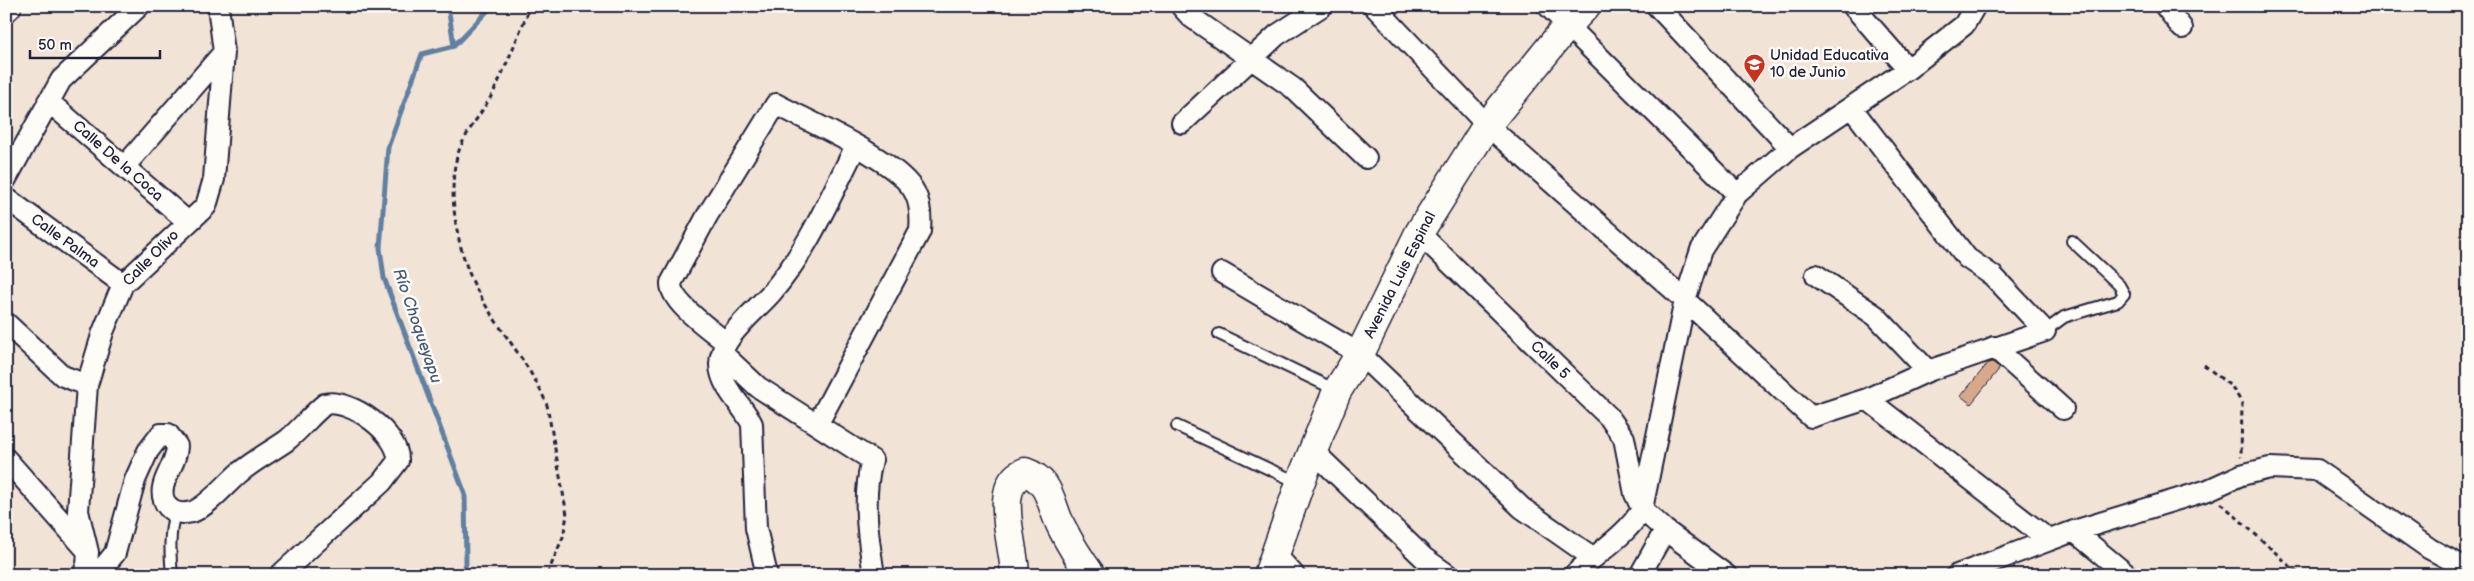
<svg xmlns="http://www.w3.org/2000/svg" width="2474" height="581" viewBox="0 0 2474 581" font-family="'Balsamiq Sans',sans-serif">
<style>
.lines{fill:none;stroke-linecap:round;stroke-linejoin:round}
.stream{stroke:#6080a2;stroke-width:5}
.building{fill:#d8a88b;stroke:#22223b}
.lane-casing{stroke:#22223b;stroke-width:14}
.street-casing{stroke:#22223b;stroke-width:24}
.secondary-casing{stroke:#22223b;stroke-width:31}
.path{stroke:#22223b;stroke-width:3;stroke-dasharray:5 4;stroke-linecap:butt}
.lane{stroke:#fdfcf7;stroke-width:10}
.street{stroke:#fdfcf7;stroke-width:20}
.secondary{stroke:#fdfcf7;stroke-width:28}
.labels{text-anchor:middle;dominant-baseline:central;stroke-width:5;stroke-linejoin:round;paint-order:stroke}
.poi-label{font-size:15px;fill:#22223b;stroke:#fdfcf7;text-anchor:start}
.street-label{font-size:15px;fill:#22223b;stroke:#fdfcf7}
.water-label{font-size:16px;font-style:italic;fill:#465977;stroke:#fdfcf7}
</style>
<rect width="100%" height="100%" fill="#f2e3d7"/>
<filter id="ink" filterUnits="userSpaceOnUse"><feTurbulence type="fractalNoise" baseFrequency=".02" numOctaves="2"/><feDisplacementMap in="SourceGraphic" scale="10" xChannelSelector="R" yChannelSelector="G"/><feConvolveMatrix kernelMatrix="1 2 1 2 8 2 1 2 1" color-interpolation-filters="sRGB"/></filter>
<g filter="url(#ink)">
<g class="lines">
<!-- stream -->
<path class="stream" d="M448,6L454,46
M463,575L466,563L465,494L384,278L380,248L388,147L422,54L454,46L492,6"/>
</g>
<!-- building -->
<path class="building" d="M1992,362L2000,368L1971,404L1961,396L1988,363Z"/>
<g class="lines">
<defs>
<path id="lane" d="M2045,331L2064,317L2118,301L2124,294L2119,285L2072,241
M1219,334L1336,390
M1177,426L1299,483
M172,575C170,554 169,533 175,512"/>
<path id="street" d="M1181,6L1191,17L1293,88L1366,158
M1374,6L1487,125L1685,300L1811,417L1867,399L1928,371L2045,331L1993,276L1967,258L1851,107
M1548,6L1737,194
M1657,6L1790,148
M1853,6L1908,69
M2165,6L2182,28
M48,101L188,222
M1182,123L1277,35L1322,6
M124,167L224,52
M6,179L61,80L139,6
M6,198L123,284
M1419,233L1609,417L1624,438L1635,494L1642,509L1665,530L1726,575
M1222,273L1360,354L1522,508L1592,557
M1816,275L1876,316L1928,371
M6,323L63,376L87,385
M726,343C712,330 670,303 671,283L707,216L776,104C809,122 900,161 915,193C921,205 921,219 920,231L817,425
M1994,347L2063,409
M723,354L758,387L872,460C862,498 868,537 874,575
M1867,399L2049,540
M1313,451L1424,558L1448,575
M6,459L85,548
M2074,531L2127,575
M1275,554L1294,575
M83,575L87,565L88,552L78,511L87,385L103,332L123,284L206,206L214,179L224,52L218,6
M94,575L103,568L115,553L135,480L148,451L161,434H168L177,446C177,465 157,483 164,500C168,512 180,515 192,512C207,507 226,484 239,473C253,461 270,452 286,441C300,430 311,415 325,404C350,398 400,434 398,461L382,482L280,575
M767,575L756,528L752,424C743,405 721,388 720,365C719,338 756,311 772,292C808,250 831,195 856,146
M1574,575C1596,553 1627,536 1642,509L1685,300L1701,250L1737,194L1790,148L1908,69L1964,25L1975,6
M1640,575L1665,530
M1957,575L2074,531L2208,490L2241,475L2270,468L2317,470L2430,549L2468,569"/>
<path id="secondary" d="M6,7L7,6
M1015,575C1015,547 991,484 1025,472C1052,481 1050,506 1062,528C1070,544 1080,560 1091,575
M1268,575L1300,483L1337,391L1360,354L1419,233L1487,125L1568,25L1586,6"/>
</defs>
<!-- lane casing -->
<use href="#lane" class="lane-casing"/>
<!-- street casing -->
<use href="#street" class="street-casing"/>
<!-- secondary casing -->
<use href="#secondary" class="secondary-casing"/>
<!-- path -->
<path class="path" d="M528,12C517,38 507,64 495,89C485,109 469,127 460,148C444,187 458,256 478,292C499,331 530,363 547,405L567,515L563,537L547,575
M2204,365L2232,387L2242,403L2241,457
M2221,503L2300,575"/>
<!-- lane -->
<use href="#lane" class="lane"/>
<!-- street -->
<use href="#street" class="street"/>
<!-- secondary -->
<use href="#secondary" class="secondary"/>
</g>
</g>
<!-- icons -->
<defs>
<symbol id="school-pin" viewBox="-11 -11 22 30"><path d="M0 17L-7.5 6A9.5 9.5 0 1 1 7.5 6Z" fill="#c8321e" stroke="#fdfcf7"/><path d="M0-5L7-2L0 1L-7-2ZM-4 1L0 2.5L4 1V4Q0 6-4 4Z" fill="#fff"/></symbol>
</defs>
<g fill-rule="evenodd">
<use href="#school-pin" x="1742" y="52" width="25" height="34"/>
</g>
<g class="labels">
<!-- poi labels -->
<g class="poi-label">
<text x="1770" y="55">Unidad Educativa<tspan x="1770" dy="17">10 de Junio</tspan></text>
</g>
<!-- street labels -->
<g class="street-label">
<text transform="translate(118 161) rotate(41)">Calle De la Coca</text>
<text transform="translate(65 241) rotate(36)">Calle Palma</text>
<text transform="translate(151 258) rotate(-45)">Calle Olivo</text>
<text transform="translate(1400 275) rotate(-63)">Avenida Luis Espinal</text>
<text transform="translate(1550 360) rotate(44)">Calle 5</text>
</g>
<!-- water labels -->
<g class="water-label">
<text transform="translate(417 326) rotate(71)">Río Choqueyapu</text>
</g>
</g>
<!-- margin -->
<rect width="2474" height="581" fill="none" stroke="#fdfcf7" stroke-width="25"/>
<rect x="12" y="12" width="2449" height="556" fill="none" stroke="#22223b" stroke-width="2" filter="url(#ink)"/>
<!-- scale -->
<path d="M30 50v8h130v-8" fill="none" stroke="#22223b" stroke-width="2.5"/>
<text x="38" y="50" font-size="15" fill="#22223b" stroke="#fdfcf7" stroke-width="4" paint-order="stroke">50 m</text>
</svg>
